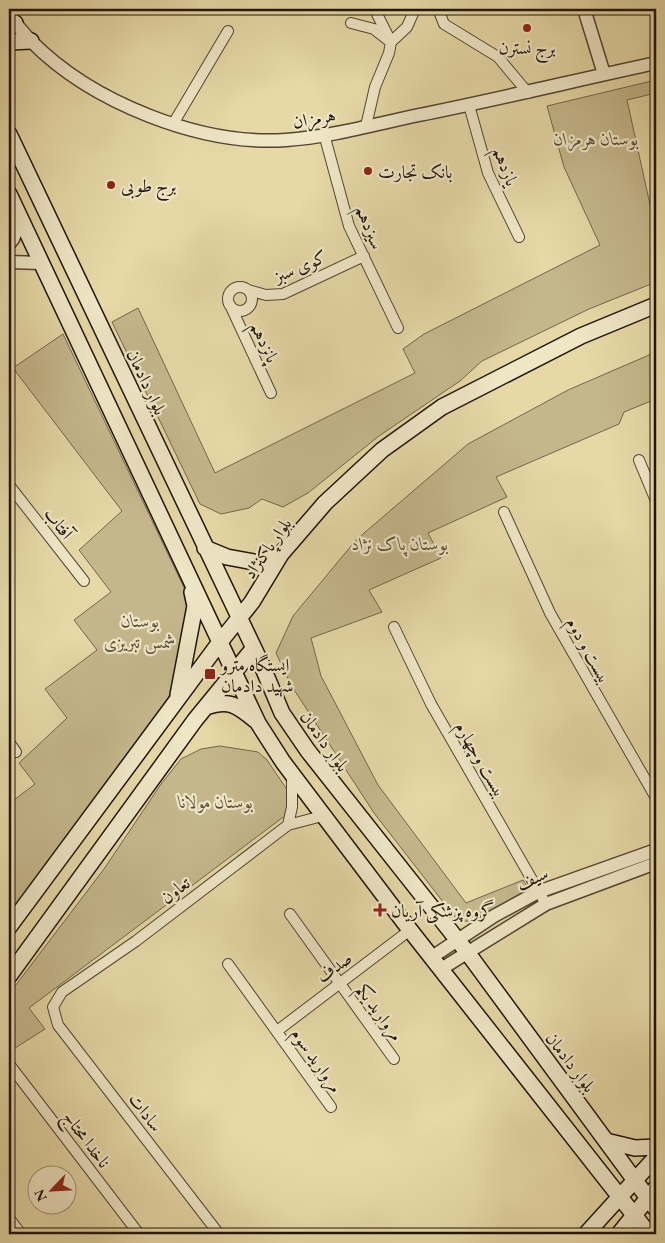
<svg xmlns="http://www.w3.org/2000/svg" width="665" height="1243" viewBox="0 0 665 1243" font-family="'EB Garamond',Amiri,serif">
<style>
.green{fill:#c5b78c;stroke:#73664c}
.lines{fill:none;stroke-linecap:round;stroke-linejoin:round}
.minor-casing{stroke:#524532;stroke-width:12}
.tertiary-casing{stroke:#524532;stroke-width:15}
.secondary-casing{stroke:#21140b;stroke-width:18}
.minor{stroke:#efe6c6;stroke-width:10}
.tertiary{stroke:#efe6c6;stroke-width:12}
.secondary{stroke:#efe6c6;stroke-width:15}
.poi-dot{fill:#8f2418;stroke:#efe6c6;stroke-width:2}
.labels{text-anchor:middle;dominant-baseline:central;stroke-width:4.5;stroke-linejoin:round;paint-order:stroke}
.poi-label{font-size:18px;fill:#21140b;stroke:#efe6c6;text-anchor:start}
.street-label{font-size:18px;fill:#21140b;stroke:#efe6c6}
.park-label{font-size:18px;font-style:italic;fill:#5a4d38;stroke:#efe6c6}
</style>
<rect width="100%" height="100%" fill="#e6d8a7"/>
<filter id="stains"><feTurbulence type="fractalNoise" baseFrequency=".004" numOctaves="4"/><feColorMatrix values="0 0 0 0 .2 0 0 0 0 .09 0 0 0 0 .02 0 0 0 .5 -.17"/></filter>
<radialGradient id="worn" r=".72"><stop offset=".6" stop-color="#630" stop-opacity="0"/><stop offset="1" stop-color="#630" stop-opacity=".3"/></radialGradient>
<!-- green -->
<path class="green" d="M656,80V93L627,100L656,232V282L589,309L482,361L460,381L379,436L308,493L283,507L262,499L249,508L221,514L200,504L112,322L138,308L215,473L415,373L403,349L424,334L600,245L564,167L547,106Z
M63,334L189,598L176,682L168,698L9,915V812L14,800L35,784L19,763L67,718L45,689L97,650L74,620L111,592L79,550L122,511L13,368Z
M656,352V399L624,412L619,424L496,477L507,497L428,533L441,558L369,590L382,612L311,638L321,676L378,785L466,903L523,880L529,889L472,921H462L454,916L374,813L291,685L276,653L293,616L356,540L468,444L568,390Z
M220,746L258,752L267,760L286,788L288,795L286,815L29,1008L45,1029L9,1052V994L104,869L161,784L181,759L201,749Z"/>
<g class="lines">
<defs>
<path id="minor" d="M438,9L444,24L498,57L528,93
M351,23L374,29L388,40
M391,42L407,27L415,9
M469,105L488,173L519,237
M173,124L228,31
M366,126L375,87L389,53L391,42L377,14L378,9
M324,134L349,226L398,328
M228 299a12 12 0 1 1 24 0a12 12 0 1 1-24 0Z
M248,290L266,295L283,294L364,256
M230,305L271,393
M639,460L656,501
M9,485L84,581
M504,512L550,613L656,798
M394,627L431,704L546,904
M9,742L16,752
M288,825L292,807V774
M290,914L394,1059
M228,964L331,1107
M277,1031L410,930
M9,1064L139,1234
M9,1218L21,1234
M219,1234L58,1025L53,1007L62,992L136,941L288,825L326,815"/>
<path id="tertiary" d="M584,9L604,74
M9,15C16,24 23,33 31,41C91,102 200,146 286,140C330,137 376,124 419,115C499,99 577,80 656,63
M9,244L13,239L21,220
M9,262L41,263
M432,957L494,916L538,892L656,850
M441,969L546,904L656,863"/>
<path id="secondary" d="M9,23H15
M9,42L31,41
M9,134L260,661L282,713L308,751L467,952L656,1209
M9,194L258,723L283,762L410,930L649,1234
M205,548L227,557L259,563L281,554
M178,695L195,606L192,592
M206,707C229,699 237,705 255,720
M9,927L220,642L252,602L281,554L325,503L382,450L442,407L581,336L656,305
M9,976L195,720L253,649
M606,1141L635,1148L656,1147
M586,1234L656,1157
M619,1234L656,1188"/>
</defs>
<!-- minor casing -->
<use href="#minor" class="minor-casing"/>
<!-- tertiary casing -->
<use href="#tertiary" class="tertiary-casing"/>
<!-- secondary casing -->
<use href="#secondary" class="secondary-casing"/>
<!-- minor -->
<use href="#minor" class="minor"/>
<!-- tertiary -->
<use href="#tertiary" class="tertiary"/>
<!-- secondary -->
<use href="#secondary" class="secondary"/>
</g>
<!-- markers -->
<g class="poi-dot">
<circle cx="527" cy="28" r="5"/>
<circle cx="368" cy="171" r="5"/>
<circle cx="111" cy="185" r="5"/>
<rect x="204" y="668" width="12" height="12" rx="2.5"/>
<path d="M377.5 902.5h5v5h5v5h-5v5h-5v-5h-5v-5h5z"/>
</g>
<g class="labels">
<!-- poi labels -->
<g class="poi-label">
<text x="527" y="47" text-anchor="middle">برج نسترن</text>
<text x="378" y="171">بانک تجارت</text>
<text x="121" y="185">برج طوبی</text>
<text x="221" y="664">ایستگاه مترو<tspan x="221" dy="21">شهید دادمان</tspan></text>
<text x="391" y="910">گروه پزشکی آریان</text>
</g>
<!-- street labels -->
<g class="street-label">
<text transform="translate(314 118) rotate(-10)">هرمزان</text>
<text transform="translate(506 166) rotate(69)">یازدهم</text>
<text transform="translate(370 227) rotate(68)">سیزدهم</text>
<text transform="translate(300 266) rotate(-23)">کوی سبز</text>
<text transform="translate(265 342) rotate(65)">پانزدهم</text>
<text transform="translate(147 382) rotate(65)">بلوار دادمان</text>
<text transform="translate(59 523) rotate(52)">آفتاب</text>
<text transform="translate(267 548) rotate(-55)">بلوار پاکنژاد</text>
<text transform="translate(589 650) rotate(61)">بیست و دوم</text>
<text transform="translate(325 741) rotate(54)">بلوار دادمان</text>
<text transform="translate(481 759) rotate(60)">بیست وچهارم</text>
<text transform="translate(532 878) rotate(-24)">سیف</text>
<text transform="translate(175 890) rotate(-38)">تعاون</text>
<text transform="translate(334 967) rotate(-37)">صدف</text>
<text transform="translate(380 1012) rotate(54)">مروارید یکم</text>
<text transform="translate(317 1060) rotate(55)">مروارید سوم</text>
<text transform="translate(571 1062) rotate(53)">بلوار دادمان</text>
<text transform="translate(146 1112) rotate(52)">سادات</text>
<text transform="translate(87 1139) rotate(53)">ناخدا محتاج</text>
</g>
<!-- park labels -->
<g class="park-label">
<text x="596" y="138">بوستان هرمزان</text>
<text x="400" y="543">بوستان پاک نژاد</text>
<text x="140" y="620">بوستان<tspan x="140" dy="21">شمس تبریزی</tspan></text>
<text x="216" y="801">بوستان مولانا</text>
</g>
</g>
<!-- margin -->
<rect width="665" height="1243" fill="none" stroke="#e6d8a7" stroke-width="30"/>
<rect x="10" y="10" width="645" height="1223" fill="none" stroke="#21140b" stroke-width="2.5"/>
<rect x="15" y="15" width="635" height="1213" fill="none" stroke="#21140b"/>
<!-- north arrow -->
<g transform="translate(52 1190) rotate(245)"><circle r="24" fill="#efe6c6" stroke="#9d927b"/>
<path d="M0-4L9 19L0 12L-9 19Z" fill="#8f2418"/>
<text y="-8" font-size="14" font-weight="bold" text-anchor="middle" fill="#21140b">N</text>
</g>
<rect width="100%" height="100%" filter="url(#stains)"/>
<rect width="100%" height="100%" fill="url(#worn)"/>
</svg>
